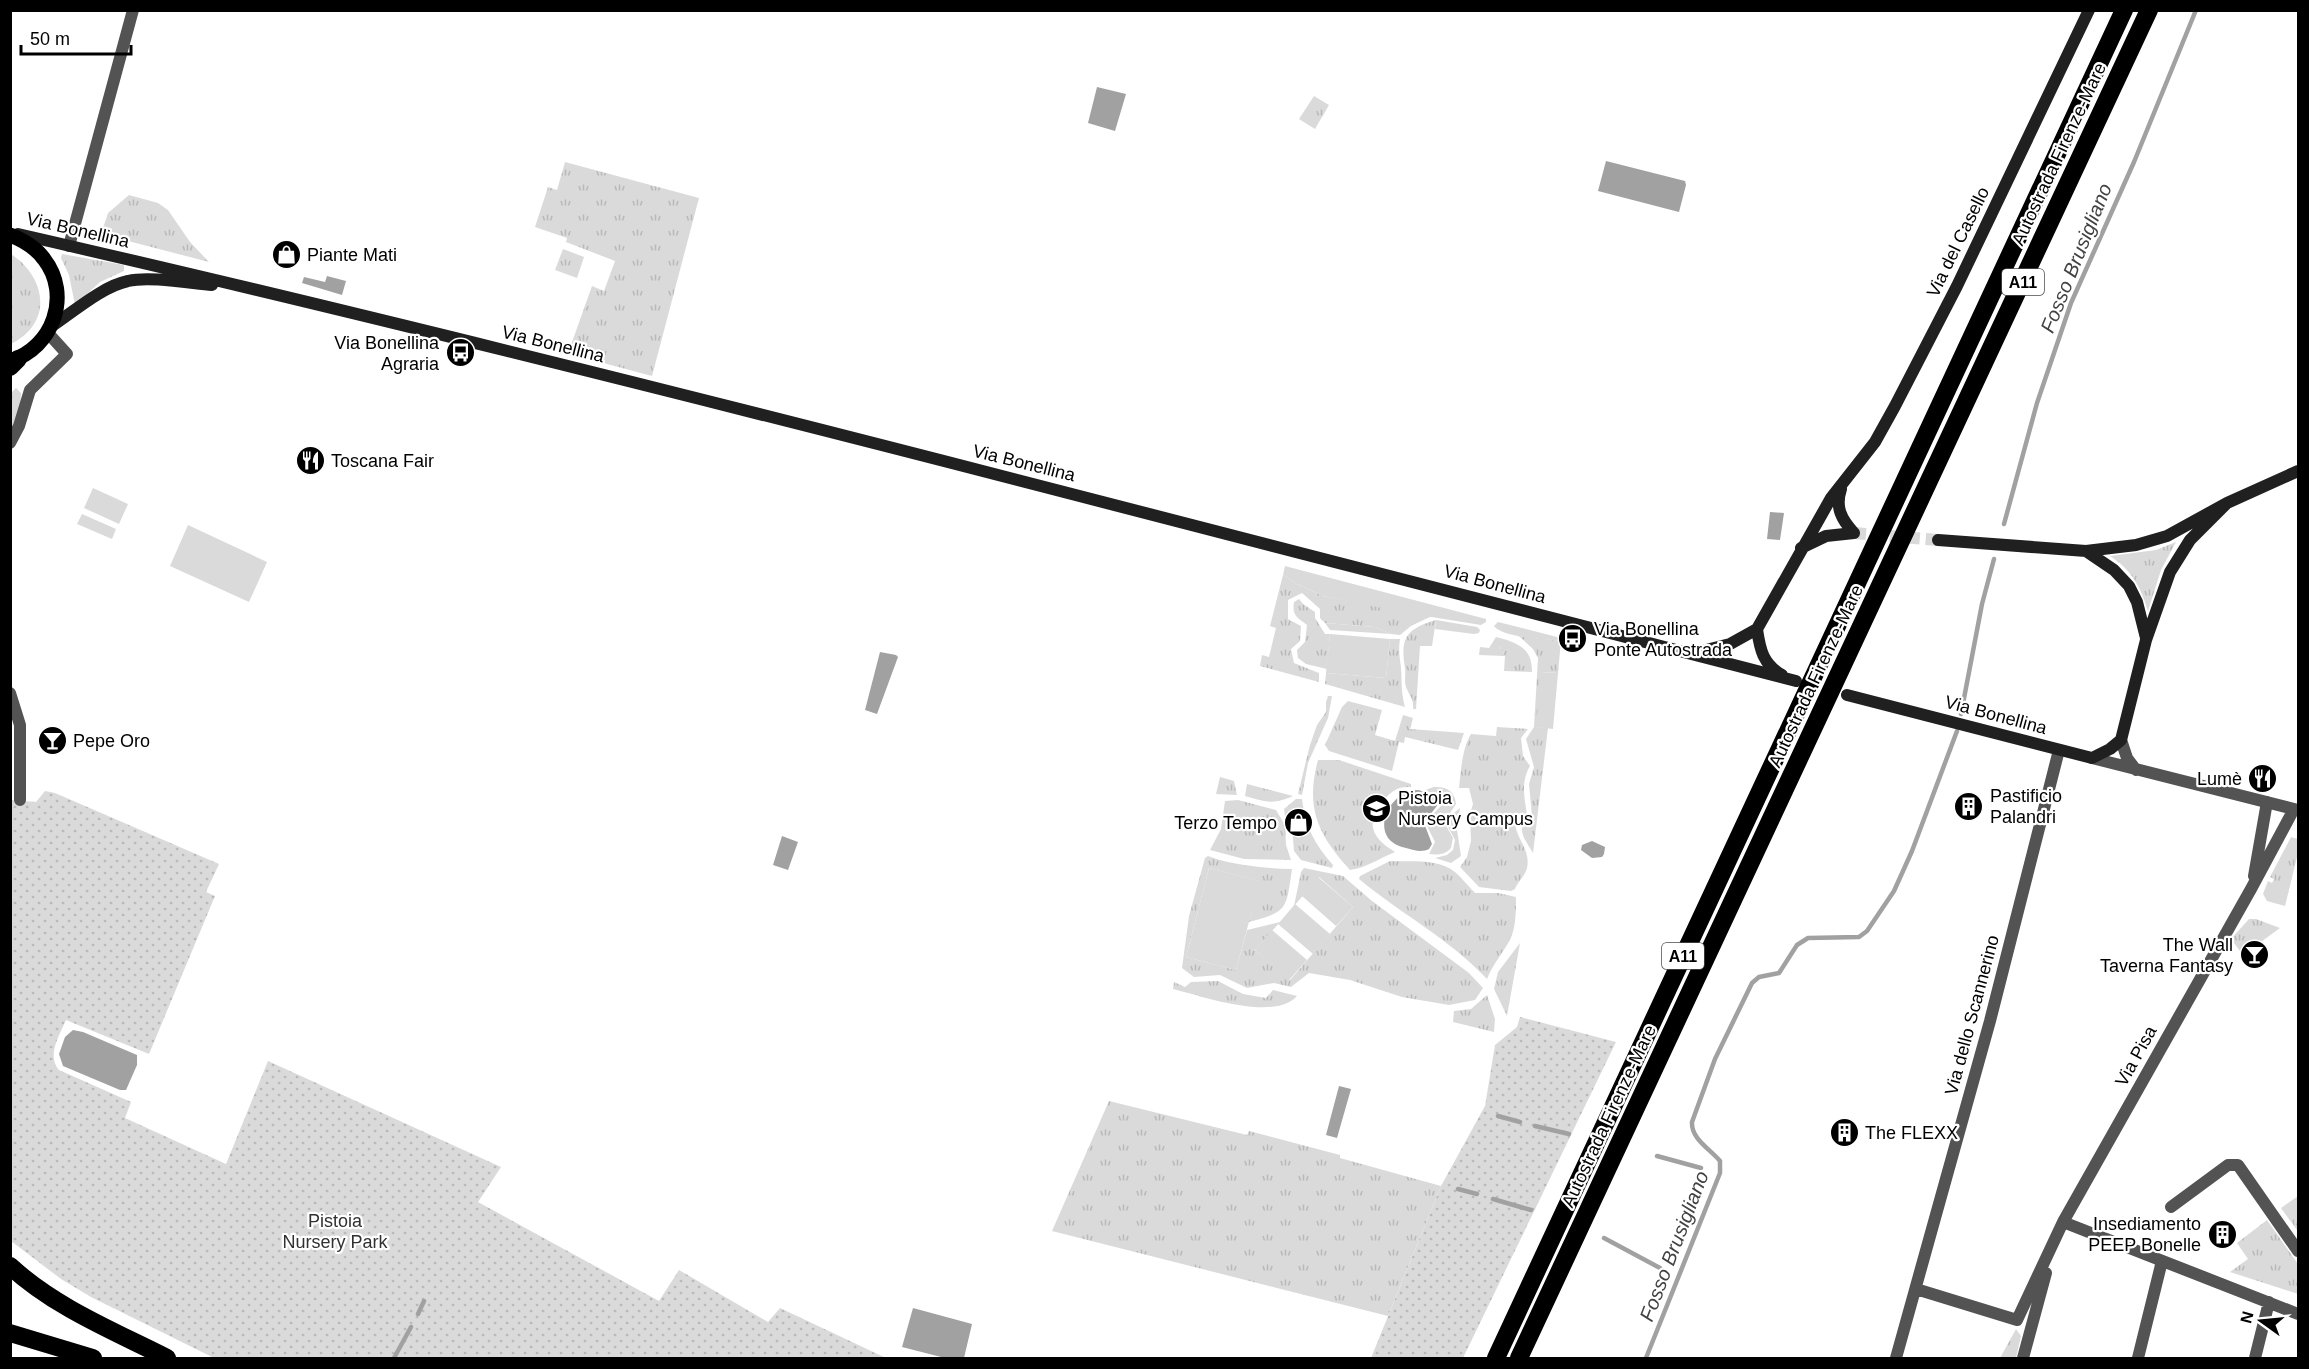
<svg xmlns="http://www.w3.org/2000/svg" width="2309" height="1369" viewBox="0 0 2309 1369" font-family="Helvetica,sans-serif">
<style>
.grass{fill:url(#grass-tufts)}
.park{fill:url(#park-dots)}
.garden{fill:#dadada}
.water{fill:#a1a1a1}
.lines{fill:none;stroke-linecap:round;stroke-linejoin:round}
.stream{stroke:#a1a1a1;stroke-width:4.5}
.secondary-tunnel{stroke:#d9d9d9;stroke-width:12;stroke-dasharray:12 6;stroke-linecap:butt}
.street{stroke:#535353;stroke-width:12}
.secondary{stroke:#202020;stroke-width:12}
.primary{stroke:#000;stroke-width:15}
.highway{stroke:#000;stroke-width:18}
.labels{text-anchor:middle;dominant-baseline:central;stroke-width:4.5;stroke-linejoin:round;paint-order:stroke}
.shield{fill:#fff;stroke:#4c4c4c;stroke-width:1.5}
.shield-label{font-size:16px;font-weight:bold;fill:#000}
.street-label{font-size:18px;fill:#000;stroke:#fff}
.poi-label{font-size:18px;fill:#000;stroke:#fff;text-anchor:start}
.park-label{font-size:18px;fill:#313131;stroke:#fff}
.water-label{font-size:20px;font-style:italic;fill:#424242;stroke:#fff}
</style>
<defs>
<pattern id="grass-tufts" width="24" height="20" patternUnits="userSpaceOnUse" patternTransform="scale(1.5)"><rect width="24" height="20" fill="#dadada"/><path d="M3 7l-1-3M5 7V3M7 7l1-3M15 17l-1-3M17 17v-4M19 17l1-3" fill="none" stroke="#b9b9b9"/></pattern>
<pattern id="park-dots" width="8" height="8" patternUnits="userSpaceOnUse" patternTransform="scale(1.5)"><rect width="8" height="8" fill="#dadada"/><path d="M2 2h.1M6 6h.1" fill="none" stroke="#b9b9b9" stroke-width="1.8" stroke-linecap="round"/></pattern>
</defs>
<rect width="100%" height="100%" fill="#fff"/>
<!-- grass -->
<path class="grass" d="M1314,96L1329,105L1315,129L1299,119Z
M565,162L699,198L652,376L547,348L551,338L571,345L592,286L604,291L615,261L566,242L567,238L535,227L548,187L557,190Z
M129,195L158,203L168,210L190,242L209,262L101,234L108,213Z
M563,249L584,257L577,278L555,270Z
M11,254C47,278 53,323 11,344Z
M62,254L124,265V271L100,282L75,305L69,275L61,258Z
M16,388L21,393L20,408L11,432V393Z
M2176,542L2161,570L2148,611C2141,588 2132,570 2110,556L2156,550Z
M1283,575L1297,584L1323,596L1432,616L1411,626L1400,635L1391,634L1375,627L1325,623L1320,618V609L1302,593L1288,600V619L1301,626L1300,641L1291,649L1294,663L1319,673V682L1260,666L1262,655L1269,657L1276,628L1270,626Z
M1299,599L1303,604L1315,612V618L1325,634H1330L1327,669L1306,664L1298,658L1297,650L1305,642L1307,625C1296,617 1292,615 1294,602Z
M1436,620L1432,646H1420L1416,709H1413C1414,699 1410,697 1406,687C1404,682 1406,674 1405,668C1400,638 1406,629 1436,620Z
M1519,636L1561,641L1558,673L1542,672L1537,727L1548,728L1533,853C1525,840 1513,825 1532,816L1529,784L1534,767L1526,739L1534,727L1538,658L1533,649Z
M1500,638C1521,644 1532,650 1532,672L1504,671L1505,656L1498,644Z
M1390,639H1400C1398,650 1400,658 1401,668C1402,684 1401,692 1405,707L1325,684L1326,673L1386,678Z
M1328,696H1332L1328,718L1308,763L1302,795L1298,794L1310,745L1317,725L1326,712V702Z
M1348,701L1382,710L1375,735L1395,741L1403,715L1413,718L1410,729L1464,733L1458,750L1405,737L1404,743L1399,742L1392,771L1329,751L1325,745L1342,707Z
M1497,727L1528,729L1521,738L1523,756L1530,766C1521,781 1524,797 1527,814L1515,822C1516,839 1531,850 1527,868C1525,876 1518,881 1515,889L1511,891L1479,887L1460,867L1467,857L1471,841L1470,814L1473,804L1469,788H1459C1461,770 1462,749 1471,734L1496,736Z
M1318,760H1339L1411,784V787C1406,787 1401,787 1397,789C1385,795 1370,814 1373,828C1376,840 1386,846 1395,852C1378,859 1368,867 1350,870C1318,835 1305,808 1318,760Z
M1220,777L1234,781L1237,795L1216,794Z
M1247,784L1293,796C1273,805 1266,802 1245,796Z
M1296,799H1302C1305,826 1315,845 1333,865L1332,868L1301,860L1294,851L1292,826L1285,817L1284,809Z
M1238,800L1276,810L1285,825L1286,845L1291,860L1244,859L1210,850L1221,829L1225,801Z
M1460,808L1457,830L1461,856L1451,863L1435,858L1447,855L1453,850L1455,840L1446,823L1447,819Z
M2291,837L2298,839V853L2285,906L2267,901L2263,894L2268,881L2272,883L2274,879L2270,877Z
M1208,856C1235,866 1264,868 1292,869C1286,908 1289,912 1249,922L1259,881L1209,868L1186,957L1236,970L1247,930L1280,922L1255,950L1290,980L1353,907L1319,877L1294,906L1301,872L1304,868L1343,876L1372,901L1469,973L1483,988L1475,1000L1449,1005L1402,997L1350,980L1309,973L1291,987L1274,983L1247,988L1220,975L1194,977L1182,968L1189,916L1205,858Z
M1390,861C1410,862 1439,858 1455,872C1462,878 1468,886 1475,893H1498L1516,897C1516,911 1516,928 1510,940C1502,954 1493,964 1487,979C1450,939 1401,914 1359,879L1360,876Z
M2249,919H2256L2280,928L2243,955L2231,939Z
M1520,943L1507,1016L1494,989L1498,972Z
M1218,981L1243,994L1266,998L1273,990L1297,996C1274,1022 1202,996 1173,989L1174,982L1185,987L1191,982Z
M1487,995L1495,1019L1494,1032L1453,1022L1454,1011L1471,1009Z
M1109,1101L1247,1135L1249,1131L1340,1155V1158L1441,1186L1388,1316L1052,1231Z
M2298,1196V1229L2297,1230L2281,1208Z
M2267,1220L2298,1264V1294L2230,1272L2248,1259L2237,1243Z
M2016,1329L2021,1336L2016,1358H2000Z"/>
<!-- park -->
<path class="park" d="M45,791L55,793L219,864L206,892L215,896L149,1054L66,1020C60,1034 46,1056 59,1070L131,1102L125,1118L226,1164L268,1061L501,1167L478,1202L659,1301L679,1270L768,1322L780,1308L886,1358H214L91,1297L61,1279L11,1241L12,800L36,802Z
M1520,1017L1616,1042L1463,1358H1371L1441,1186L1485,1106L1495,1045L1517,1027Z"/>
<!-- garden -->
<path class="garden" d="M93,488L128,504L119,524L84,508Z
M82,514L116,529L112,539L77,524Z
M188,525L267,562L249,602L170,566Z
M1285,566L1486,619V622L1481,625L1407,613L1323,596L1297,584L1283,575Z
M1436,620L1477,627L1480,630L1479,633L1474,634L1435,629Z
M1498,622L1561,638V641C1546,639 1503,638 1494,626Z
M1325,623L1375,627L1391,634L1330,630Z
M1330,634L1390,639L1386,678L1326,673Z
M1496,637L1500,638L1499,646L1505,656L1479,655L1480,647L1489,648Z
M1541,672L1558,673L1553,729L1536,727Z
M1434,787C1446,786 1455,791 1456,804L1444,822L1453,838L1451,848C1445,855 1437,855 1429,854L1435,842L1426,824L1428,819L1440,807L1441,801L1437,796L1425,790Z
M1209,868L1260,881L1236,970L1186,957Z
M1318,877L1353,907L1336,926L1302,896Z
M1295,904L1330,934L1313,954L1278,924Z
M1272,930L1307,960L1289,980L1255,950Z"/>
<!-- water -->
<path class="water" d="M1097,87L1126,94L1115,131L1088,123Z
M1606,161L1685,181L1686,185L1679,212L1598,191Z
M327,276L346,281L342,295L302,283L304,277L325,282Z
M1770,512L1784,513L1780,540L1767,539Z
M880,652L896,655L898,657L877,714L865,710Z
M1419,790L1435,798L1439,803L1424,823L1432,844L1429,849C1421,853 1414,850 1406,848C1365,840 1389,788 1419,790Z
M782,836L798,842L788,870L773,865Z
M1592,841L1605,847L1604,854L1602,857L1592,858L1581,850L1582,845Z
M73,1030L83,1032L137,1055V1065L126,1090H120L63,1066L59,1054L65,1037Z
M1339,1086L1351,1089L1337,1138L1326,1135Z
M913,1308L972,1324L964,1358H945L902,1347Z"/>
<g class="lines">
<!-- stream -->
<path class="stream" d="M2004,524L2037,403L2071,303L2134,162L2196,10
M1961,714L1982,604L1994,559
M1498,1116L1520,1122
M1535,1126L1569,1134
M1657,1156L1701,1168
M1458,1189L1477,1194
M1493,1199L1531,1210
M1604,1238L1660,1268
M418,1314L424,1301
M394,1358L411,1327
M1646,1358L1720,1173V1161C1710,1149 1691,1139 1692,1122L1715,1059L1752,983L1759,977L1779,973L1797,945L1808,938L1859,937L1867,931L1894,891L1912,851L1957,731"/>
<!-- secondary-tunnel -->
<path class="secondary-tunnel" d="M1854,533L1938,540"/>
<!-- street -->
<path class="street" d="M69,246L133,10
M10,443L19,426L30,390L67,354L48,333
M10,693L20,725V800
M2121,740L2127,758L2136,770
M2092,758L2298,810
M2254,876L2267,802
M2171,1207L2228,1165H2238L2298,1251
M2063,1222L2298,1314
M1916,1289L2017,1320L2063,1222L2251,889L2294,809
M1896,1358L1990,1021L2059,750
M2023,1358L2046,1273
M2138,1358L2162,1261
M2255,1358L2269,1302"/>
<!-- secondary -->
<path class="secondary" d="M18,234C368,314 716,402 1064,492C1308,554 1552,617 1796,681
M52,326C73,312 103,286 128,281C149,276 189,283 212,285
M1841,489C1835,507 1841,519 1854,533
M1938,540L2086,551L2114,570L2129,586L2137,602L2146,638
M1801,548L1826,536L1854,533
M2086,551L2136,545L2167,536L2227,503L2298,471
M1757,629C1760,650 1763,664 1782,675
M1694,653L1730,644L1757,629L1831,498L1875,442L1895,406L1957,286L2089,10
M1847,695L2092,758L2110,749L2121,740L2146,640L2170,572L2190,540L2227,503"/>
<!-- primary -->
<path class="primary" d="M10,235C23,240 36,248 44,259C72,295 53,348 10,361"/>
<!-- highway -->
<path class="highway" d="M10,367L18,359
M10,1266C56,1308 114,1331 167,1358
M10,1333L93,1358
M1496,1358L2124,10
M1519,1358L2149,10"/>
</g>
<!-- icons -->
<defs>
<symbol id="shop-disc" viewBox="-11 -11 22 22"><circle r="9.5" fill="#000" stroke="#fff"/><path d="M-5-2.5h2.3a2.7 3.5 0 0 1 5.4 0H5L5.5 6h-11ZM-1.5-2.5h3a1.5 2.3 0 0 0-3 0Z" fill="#fff"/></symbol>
<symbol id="bus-disc" viewBox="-11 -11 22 22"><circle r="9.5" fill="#000" stroke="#fff"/><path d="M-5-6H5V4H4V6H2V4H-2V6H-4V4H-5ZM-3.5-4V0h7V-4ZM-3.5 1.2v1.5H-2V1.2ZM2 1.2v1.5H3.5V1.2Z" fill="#fff"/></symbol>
<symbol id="restaurant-disc" viewBox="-11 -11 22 22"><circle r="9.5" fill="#000" stroke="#fff"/><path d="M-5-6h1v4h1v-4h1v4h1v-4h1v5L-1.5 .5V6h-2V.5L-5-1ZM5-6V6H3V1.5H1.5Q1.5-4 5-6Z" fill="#fff"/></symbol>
<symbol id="bar-disc" viewBox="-11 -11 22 22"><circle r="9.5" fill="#000" stroke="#fff"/><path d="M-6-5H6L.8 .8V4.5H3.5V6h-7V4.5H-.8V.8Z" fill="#fff"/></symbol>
<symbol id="building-disc" viewBox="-11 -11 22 22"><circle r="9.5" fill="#000" stroke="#fff"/><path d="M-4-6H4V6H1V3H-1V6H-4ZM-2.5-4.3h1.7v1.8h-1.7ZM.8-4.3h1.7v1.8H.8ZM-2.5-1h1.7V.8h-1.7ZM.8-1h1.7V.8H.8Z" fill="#fff"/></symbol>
<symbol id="university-disc" viewBox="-11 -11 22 22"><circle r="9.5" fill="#000" stroke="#fff"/><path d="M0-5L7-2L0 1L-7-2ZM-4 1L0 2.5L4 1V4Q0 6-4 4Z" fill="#fff"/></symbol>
</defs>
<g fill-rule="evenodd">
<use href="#shop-disc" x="270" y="238" width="33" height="33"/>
<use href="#bus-disc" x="444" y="336" width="33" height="33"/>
<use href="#restaurant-disc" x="294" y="444" width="33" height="33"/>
<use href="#bus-disc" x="1556" y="622" width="33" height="33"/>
<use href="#bar-disc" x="36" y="724" width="33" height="33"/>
<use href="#restaurant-disc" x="2246" y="762" width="33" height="33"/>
<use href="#building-disc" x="1952" y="790" width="33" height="33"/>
<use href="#university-disc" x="1360" y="792" width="33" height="33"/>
<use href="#shop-disc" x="1282" y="806" width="33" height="33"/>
<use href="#bar-disc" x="2238" y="938" width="33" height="33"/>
<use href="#building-disc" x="1828" y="1116" width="33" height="33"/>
<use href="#building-disc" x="2206" y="1218" width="33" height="33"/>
</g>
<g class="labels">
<!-- shield labels -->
<g class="shield">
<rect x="2002" y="269" width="42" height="26" rx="4.5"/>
<rect x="1662" y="943" width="42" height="26" rx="4.5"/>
</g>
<g class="shield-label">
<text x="2023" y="282">A11</text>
<text x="1683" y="956">A11</text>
</g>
<!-- street labels -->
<g class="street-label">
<text transform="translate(2059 154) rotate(-65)">Autostrada Firenze-Mare</text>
<text transform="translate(78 230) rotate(13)">Via Bonellina</text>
<text transform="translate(1958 242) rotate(-64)">Via del Casello</text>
<text transform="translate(553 344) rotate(14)">Via Bonellina</text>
<text transform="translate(1024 463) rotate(14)">Via Bonellina</text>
<text transform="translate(1495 584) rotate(15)">Via Bonellina</text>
<text transform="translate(1816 676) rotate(-65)">Autostrada Firenze-Mare</text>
<text transform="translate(1996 715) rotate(15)">Via Bonellina</text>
<text transform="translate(1972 1015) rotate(-75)">Via dello Scannerino</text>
<text transform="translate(2136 1056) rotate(-61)">Via Pisa</text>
<text transform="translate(1609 1116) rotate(-65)">Autostrada Firenze-Mare</text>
</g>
<!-- poi labels -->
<g class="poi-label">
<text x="307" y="255">Piante Mati</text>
<text x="439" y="343" text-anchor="end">Via Bonellina<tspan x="439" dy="21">Agraria</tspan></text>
<text x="331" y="461">Toscana Fair</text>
<text x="1594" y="629">Via Bonellina<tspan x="1594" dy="21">Ponte Autostrada</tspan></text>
<text x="73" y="741">Pepe Oro</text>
<text x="2242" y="779" text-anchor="end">Lumè</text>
<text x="1990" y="796">Pastificio<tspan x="1990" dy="21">Palandri</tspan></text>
<text x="1398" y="798">Pistoia<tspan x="1398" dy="21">Nursery Campus</tspan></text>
<text x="1277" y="823" text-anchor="end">Terzo Tempo</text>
<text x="2233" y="945" text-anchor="end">The Wall<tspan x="2233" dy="21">Taverna Fantasy</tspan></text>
<text x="1865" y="1133">The FLEXX</text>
<text x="2201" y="1224" text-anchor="end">Insediamento<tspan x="2201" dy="21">PEEP Bonelle</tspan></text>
</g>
<!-- park labels -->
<g class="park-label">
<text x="335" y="1221">Pistoia<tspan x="335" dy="21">Nursery Park</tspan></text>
</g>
<!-- water labels -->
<g class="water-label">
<text transform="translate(2076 258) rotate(-68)">Fosso Brusigliano</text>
<text transform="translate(1674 1246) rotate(-69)">Fosso Brusigliano</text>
</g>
</g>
<!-- border -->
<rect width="2309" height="1369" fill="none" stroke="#000000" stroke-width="24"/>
<!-- north arrow -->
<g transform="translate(2261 1321) rotate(285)" stroke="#ffffff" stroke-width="4.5" paint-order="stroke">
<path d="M0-4.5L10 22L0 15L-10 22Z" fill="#000000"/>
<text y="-9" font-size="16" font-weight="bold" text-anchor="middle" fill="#000000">N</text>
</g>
<!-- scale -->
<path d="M21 45v9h110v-9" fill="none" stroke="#000000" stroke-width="3"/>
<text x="30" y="45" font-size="18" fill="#000000" stroke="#ffffff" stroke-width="4.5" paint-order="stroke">50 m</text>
</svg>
